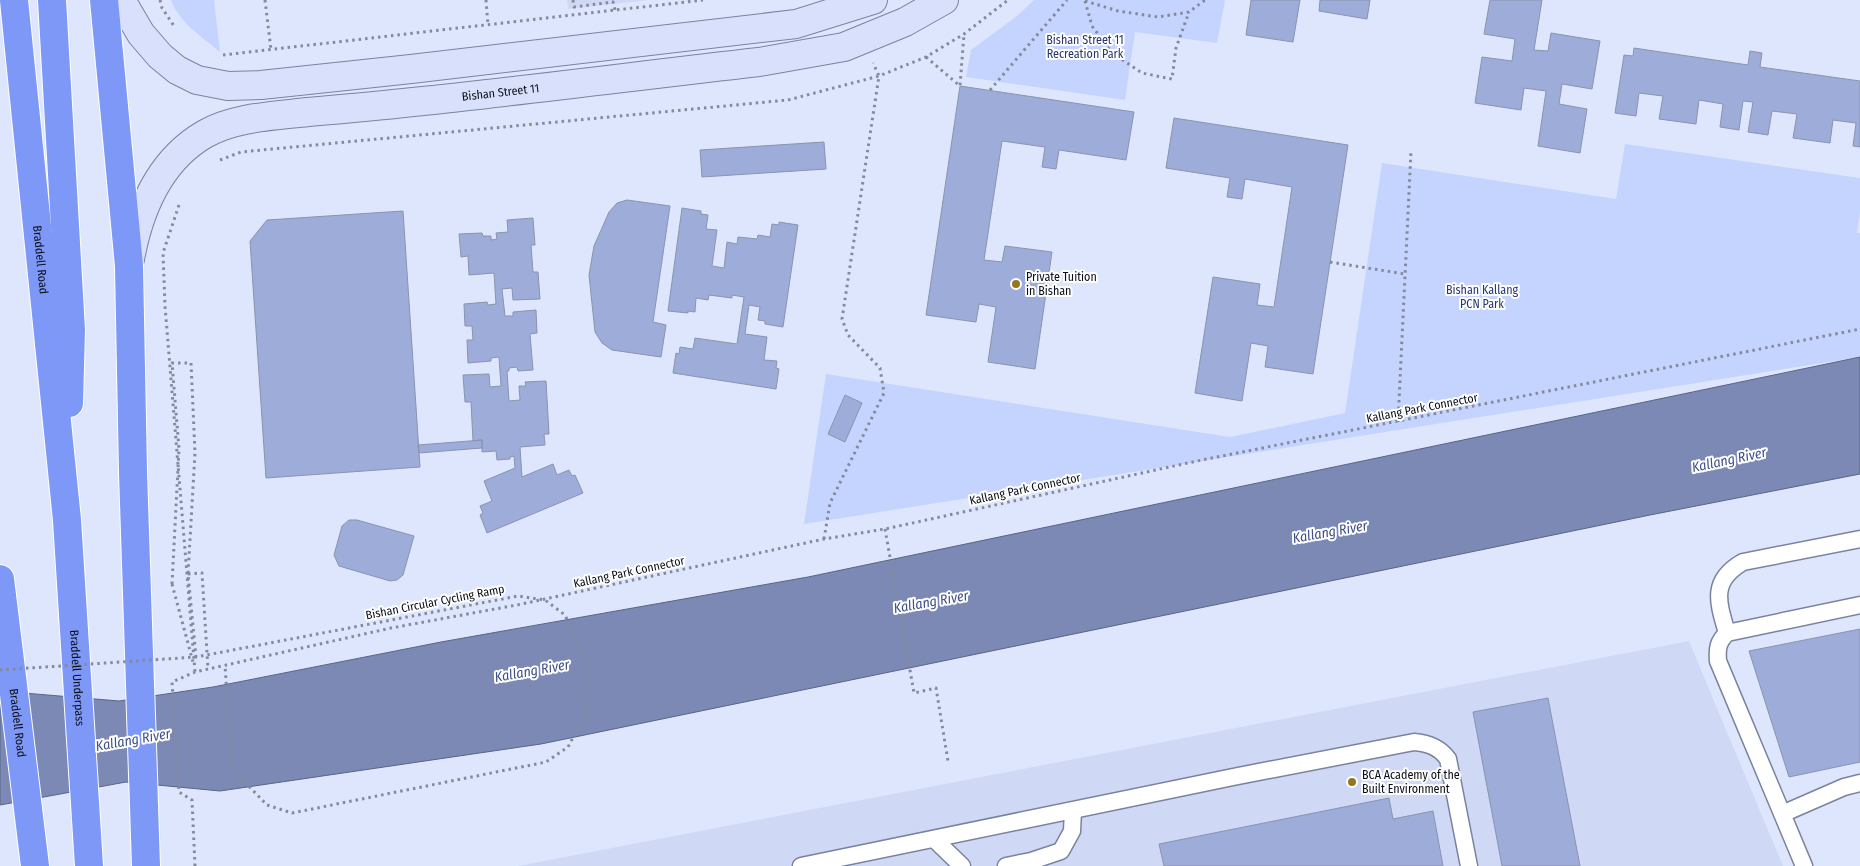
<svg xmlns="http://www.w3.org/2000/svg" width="1860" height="866" viewBox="0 0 1860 866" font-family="'Fira Sans Condensed',sans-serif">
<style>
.built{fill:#cfd9f6}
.green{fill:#c5d4fe}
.water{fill:#7b89b4;stroke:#596485}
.building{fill:#9dacd8;stroke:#8a94af}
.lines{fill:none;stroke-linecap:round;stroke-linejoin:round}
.lane-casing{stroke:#7a839e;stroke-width:19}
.secondary-casing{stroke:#7a839e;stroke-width:30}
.highway-casing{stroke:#fff;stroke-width:30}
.path{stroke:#848a9c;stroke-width:3;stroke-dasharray:2.5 4;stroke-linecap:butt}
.lane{stroke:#fff;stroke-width:16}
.secondary{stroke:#d8e0fc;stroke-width:28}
.highway{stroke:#7d98f6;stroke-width:28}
.path-bridge{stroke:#848a9c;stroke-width:3;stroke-dasharray:2.5 4;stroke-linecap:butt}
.poi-dot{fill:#94781f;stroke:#fff;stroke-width:2}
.labels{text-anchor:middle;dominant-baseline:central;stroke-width:4;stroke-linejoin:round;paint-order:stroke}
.park-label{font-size:12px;fill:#28366d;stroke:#fff}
.street-label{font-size:12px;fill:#0b0e18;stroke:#fff}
.poi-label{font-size:12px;fill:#0b0e18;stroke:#fff;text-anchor:start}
.water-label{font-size:14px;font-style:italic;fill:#3f4f89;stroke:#fff}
</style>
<rect width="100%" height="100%" fill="#dee6fe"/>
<!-- built -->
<path class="built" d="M567,0H649L568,9Z
M1689,641L1783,866H518Z"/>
<!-- green -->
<path class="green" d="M171,0H214L220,52C202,37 179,22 171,0Z
M1034,0H1225L1217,43L1135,32L1125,100L966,77L971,50L1017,16Z
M1625,144L1860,178V212L1857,233H1860V357L804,524L826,374L1230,437L1345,413L1382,163L1616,199Z"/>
<!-- water -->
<path class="water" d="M1860,357V474L1650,515L541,744L220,791L126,782L0,805V691L119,701L213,687L441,642L808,577Z"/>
<!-- building -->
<path class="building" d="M1251,0H1300L1293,42L1246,35Z
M1320,0H1370L1367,19L1319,11Z
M1490,0H1542L1534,50L1548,51L1551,33L1600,41L1592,89L1562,84L1559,104L1587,109L1580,153L1538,146L1546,91L1524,88L1521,110L1475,103L1482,57L1512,61L1515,39L1484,34Z
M1634,48L1748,65L1750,51L1762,53L1760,67L1860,81V147L1853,146L1856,123L1833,120L1830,143L1793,138L1797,114L1772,111L1768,135L1748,132L1753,102L1743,101L1739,130L1720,127L1723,104L1699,100L1696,124L1659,119L1663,96L1639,93L1636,116L1615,113L1624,55L1633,56Z
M960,86L1134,112L1126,160L1059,150L1056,169L1042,167L1045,147L1002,141L984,260L1002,262L1005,246L1052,252L1035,369L988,362L996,307L979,304L976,322L926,315Z
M1174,118L1348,145L1313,374L1265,367L1268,346L1251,343L1242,401L1195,393L1213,277L1260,284L1257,305L1274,307L1292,187L1245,179L1242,199L1227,197L1230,178L1166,168Z
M824,142L826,169L702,177L700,150Z
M627,200L670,206L653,322L666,325L661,357L612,350L602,343L595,332L589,275L594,246L609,212L617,203Z
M682,208L701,211V214L708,215L706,229L717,230L712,266L724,268L727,242L737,244L738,237L757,239L758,235L770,237L772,224L779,225V222L798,225L783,327L765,324V321L758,320L760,307L749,305L745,334L767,337L764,360L777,361L776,368L779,369L776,389L673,373L676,353L679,354L680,347L693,349L695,338L737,344L744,297L732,295V298L709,295L708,300L696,298L695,312L688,311V313L668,311Z
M403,211L420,467L266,478L250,241L267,220Z
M533,218L535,245H531L533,272H538L540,299L513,300L512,288L502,289L505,316H513V312L536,310L537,333L530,334L533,370L518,371L517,367L509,368V371H507L509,401L520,400L519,386H526L525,382L546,381L549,434H544L545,445L520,447L522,477L553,464L557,475L569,470L572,476L575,475L583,493L487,533L480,515L483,513L480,506L492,501L484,481L515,468L514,456L510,457V459L497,460L496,451L482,452V440L473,441L471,402H465L463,375L489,374L490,387L501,386L499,357L491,358V361L468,363L467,340H473L472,326H465L464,304L487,302L488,305L496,304L494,273L469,275L468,256L461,257L459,234L482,233L483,236H491V240L497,239L496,233L508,232L507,220Z
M845,395L862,403L845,442L828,434Z
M482,440V448L419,453L418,445Z
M349,520H357L414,536L403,575L397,580L390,581L339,566L334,555L342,526Z
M1860,629V762L1789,777L1749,651Z
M1548,698L1580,866H1502L1473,712Z
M1389,798L1393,819L1433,811L1443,866H1164L1159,844Z"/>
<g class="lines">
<defs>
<path id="lane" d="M1727,633C1718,602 1710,581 1743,562L1860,539
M1782,814L1844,787L1860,783
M934,839L962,866
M801,866L1238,776L1414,742C1428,743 1439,747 1448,759L1469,866
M1006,866L1031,861L1061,851L1072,831L1073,811
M1804,866L1718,661C1717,648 1718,642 1727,633L1860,605"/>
<g id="secondary">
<path d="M121,0L141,34L160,56L177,70L197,80L228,86L261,85L411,69L796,24L873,0"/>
<path id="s1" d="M130,259C139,210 160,160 205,134C235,117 274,116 308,112C343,109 378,106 413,102C529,90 644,75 759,62L844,47L905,22L944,0"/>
</g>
<g id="highway">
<path id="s2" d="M14,0L67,520L89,866"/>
<path d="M52,0L71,330L69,403"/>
<path d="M104,0L129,266L133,472L146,866"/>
<path id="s3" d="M0,579L35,866"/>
</g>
</defs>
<!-- lane casing -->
<use href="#lane" class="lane-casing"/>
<!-- secondary casing -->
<use href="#secondary" class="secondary-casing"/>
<!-- highway casing -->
<use href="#highway" class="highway-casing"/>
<!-- path -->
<path class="path" d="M160,0L162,8L174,26
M265,0L271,50
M486,0L488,25
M573,0L574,7L613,2L615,10
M1085,1L1092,26L1112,53L1142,73L1172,79L1176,48L1189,12
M1085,1L1118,11L1158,17L1189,12L1205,0
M223,55L703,0
M926,57L960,86L964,34
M990,90L1067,0
M220,160L241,152L788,100L879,76L926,57L964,34L1008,0
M179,205L163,253L165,306L195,672
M1330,262L1405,274
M1398,422L1411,151
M885,529L914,693L936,688L948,761
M824,539L830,503L884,393L880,368L848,335L842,319L879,76L873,63
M188,574L202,573L208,669
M172,584L193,662
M195,866L192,800L179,792L172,682L195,672L391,628L517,605L824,539L885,529L1197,461L1860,329"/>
<!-- lane -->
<use href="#lane" class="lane"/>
<!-- secondary -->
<use href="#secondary" class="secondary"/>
<!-- highway -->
<use href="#highway" class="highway"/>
<!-- path-bridge -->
<path class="path-bridge" d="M172,584L179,449L172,363H191L195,453L188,574L196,657
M0,670L196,657L518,596L545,600L565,615L587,664L586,713L568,747L546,762L292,813L267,805L238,775L231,758L225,665"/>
</g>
<!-- markers -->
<g class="poi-dot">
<circle cx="1016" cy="284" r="5"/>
<circle cx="1352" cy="782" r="5"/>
</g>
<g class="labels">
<!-- park labels -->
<g class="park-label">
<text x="1085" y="40">Bishan Street 11<tspan x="1085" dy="14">Recreation Park</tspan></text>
<text x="1482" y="290">Bishan Kallang<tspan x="1482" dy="14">PCN Park</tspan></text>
</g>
<!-- street labels -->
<g class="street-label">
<text stroke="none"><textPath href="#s1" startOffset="450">Bishan Street 11</textPath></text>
<text stroke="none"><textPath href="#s2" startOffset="261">Braddell Road</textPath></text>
<text transform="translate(1422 408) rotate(-11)">Kallang Park Connector</text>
<text transform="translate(1025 489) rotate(-12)">Kallang Park Connector</text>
<text transform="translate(629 572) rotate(-12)">Kallang Park Connector</text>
<text transform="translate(435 602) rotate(-11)">Bishan Circular Cycling Ramp</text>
<text stroke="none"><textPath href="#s2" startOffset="681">Braddell Underpass</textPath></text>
<text stroke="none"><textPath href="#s3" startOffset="145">Braddell Road</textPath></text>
</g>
<!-- poi labels -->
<g class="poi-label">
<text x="1026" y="277">Private Tuition<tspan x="1026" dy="14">in Bishan</tspan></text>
<text x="1362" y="775">BCA Academy of the<tspan x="1362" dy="14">Built Environment</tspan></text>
</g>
<!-- water labels -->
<g class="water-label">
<text transform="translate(1729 460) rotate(-12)">Kallang River</text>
<text transform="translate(1330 532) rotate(-10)">Kallang River</text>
<text transform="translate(931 602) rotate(-10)">Kallang River</text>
<text transform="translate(532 671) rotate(-10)">Kallang River</text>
<text transform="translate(133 740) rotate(-10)">Kallang River</text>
</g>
</g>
</svg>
